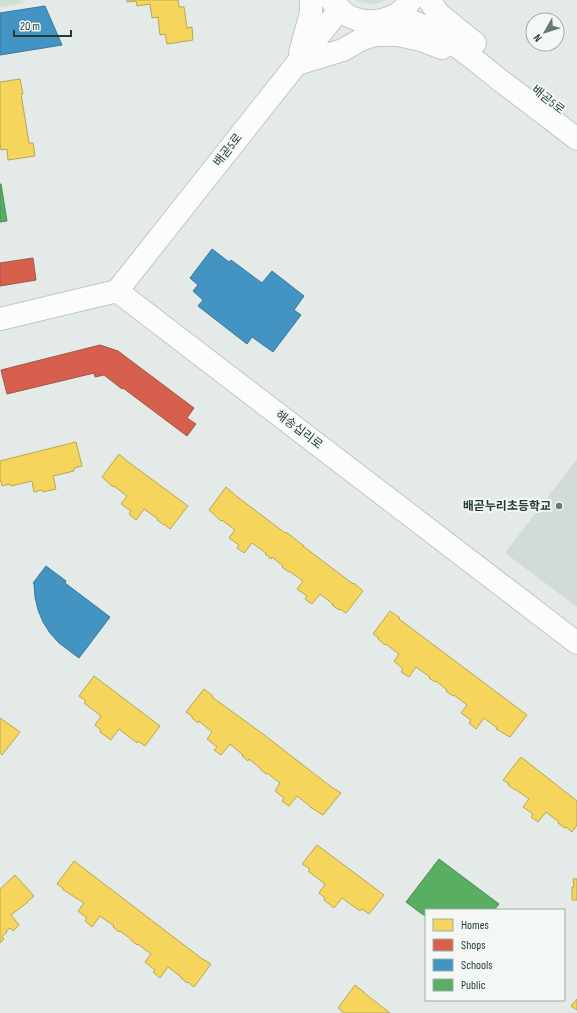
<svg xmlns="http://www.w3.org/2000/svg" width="577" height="1013" viewBox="0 0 577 1013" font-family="'Sofia Sans Condensed','Noto Sans KR',sans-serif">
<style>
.built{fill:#d3dbd7}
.green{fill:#cee2d4}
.homes{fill:#f6d55c;stroke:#b7a750}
.shops{fill:#d6604d;stroke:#a05546}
.schools{fill:#4393c3;stroke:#397998}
.public{fill:#5aae61;stroke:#4a8c54}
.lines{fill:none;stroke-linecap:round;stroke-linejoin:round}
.minor-casing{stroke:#c1c7c4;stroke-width:24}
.minor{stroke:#fbfcfb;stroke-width:22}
.poi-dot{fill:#677973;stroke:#f3f8f5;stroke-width:1.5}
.labels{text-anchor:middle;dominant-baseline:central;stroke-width:4;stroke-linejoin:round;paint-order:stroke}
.street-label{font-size:12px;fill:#233c35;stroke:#f3f8f5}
.poi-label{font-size:12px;font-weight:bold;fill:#233c35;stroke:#f3f8f5;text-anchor:end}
</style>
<rect width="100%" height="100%" fill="#e4eae7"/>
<!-- built -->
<path class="built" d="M577,459V607L505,553Z"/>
<!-- green -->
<path class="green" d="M0,0H22L24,3L0,7Z
M355,0H387C375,5 368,5 355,0Z"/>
<!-- homes -->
<path class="homes" d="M127,0H178L179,7H184L187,28L192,27L193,40L167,44L165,34L160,35L158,17L152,18L150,4L137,6L136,1L127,2Z
M20,79L23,94H21L29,143H33L35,156L8,160L7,149L1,150L0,141V82Z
M76,442L82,466L74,468V471L53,476L56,489L43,492L42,490L34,492L32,481L11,486L10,484L2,486L0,478V461Z
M119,454L127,461L188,506L170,529L164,524V525L157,520L158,519L144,509L136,520L129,514L131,511L121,504L127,496L114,486L113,487L102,477Z
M226,487L235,495L285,533L286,532L304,546H303L353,584L354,583L363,591L346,613L340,609L339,610L332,605L333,604L320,594L312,604L305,599L307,596L297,589L303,581L289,571V572L282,567L283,566L272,557L271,559L265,554L266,553L252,543L244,553L237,548L239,545L229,538L235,530L222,520L221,521L209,510Z
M390,611L400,618L399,619L527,715L510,737L496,729L497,728L484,718L476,729L469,723L471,720L461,713L467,705L454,695L453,696L446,691L447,690L436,681L435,682L429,678L430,677L416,667L409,677L401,672L403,669L394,661L399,654L386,644L385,645L378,639L379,638L373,634Z
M94,676L160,726L145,746L138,741L137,743L119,729L111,740L100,732L101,730L95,725L101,716L84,703L86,701L79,696Z
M204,689L213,696L212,697L263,734L330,786L341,793L323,815L310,807V806L297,796L289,806L282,801L284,798L275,791L280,783L267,773L266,774L260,769V768L249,759L248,761L242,756L243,755L230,744L221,755L214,750L217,747L207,739L212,732L199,721L198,723L192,718V716L186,712Z
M0,718L20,732L2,755L0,753Z
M521,757L577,801V825L572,832L566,827L565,828L558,823L559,822L546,812L538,822L531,817L533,814L523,807L529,799L515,789V790L508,785L509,784L503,780Z
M317,845L384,895L369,914L362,909L360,911L342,898L334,908L324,900L325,898L319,893L325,884L308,871L310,869L302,864Z
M74,861L201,958L211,964L194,987L188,982L187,983L181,978V977L168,967L160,978L153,972L155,970L145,962L151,954L138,944L137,945L131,940V939L120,931L119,932L113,927L114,926L100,916L92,927L85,921L87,918L78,911L84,903L62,889L63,888L57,884Z
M15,875L34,896L27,902H28L11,915L19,925L13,931L10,928L6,931L7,932L2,937L4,939L0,943V889Z
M573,879H577V900H572V887H574Z
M355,985L364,992H363L390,1013H343V1012L338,1008Z
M577,999V1010L571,1006Z"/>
<!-- shops -->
<path class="shops" d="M33,258L36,280L0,286V263Z
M100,345L118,351L194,408L187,418L196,424L187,436L123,388L122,389L104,375L95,377L94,373L7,394L1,370Z"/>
<!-- schools -->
<path class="schools" d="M45,6L62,45L0,55V13Z
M212,249L229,262L231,260L262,283L272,271L304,296L294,310L301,315L273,352L252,337L247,344L198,306L203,300L193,291L198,285L190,278Z
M46,566L66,581L65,583L110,617L79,658L59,643L50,633L43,622L38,610L35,597L34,584L33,583Z"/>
<!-- public -->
<path class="public" d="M0,184H1L7,221L0,222Z
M439,859L499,904L494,910H426V916L422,914L406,902Z"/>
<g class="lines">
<defs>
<path id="minor" d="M331,0C334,4 336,6 340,9C342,11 345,14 347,15C368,27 398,21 411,0
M429,0L439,14L475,43
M391,17C428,18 473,59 501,81C527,100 552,120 577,139
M300,53L311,13V0
M297,64L343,50L362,39L375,35H398L421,40L442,48
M117,291L340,9
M0,319L117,291L577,643"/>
</defs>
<!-- minor casing -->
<use href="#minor" class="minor-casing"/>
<!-- minor -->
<use href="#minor" class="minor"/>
</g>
<!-- markers -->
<circle class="poi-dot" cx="559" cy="506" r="4"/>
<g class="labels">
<!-- street labels -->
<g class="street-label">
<text transform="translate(548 100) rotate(38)">배곧5로</text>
<text transform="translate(228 150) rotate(-52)">배곧5로</text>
<text transform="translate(299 430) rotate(37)">해송십리로</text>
</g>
<!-- poi labels -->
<g class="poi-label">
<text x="551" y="506">배곧누리초등학교</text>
</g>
</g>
<!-- legend -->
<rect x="425" y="909" width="140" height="92" fill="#f3f8f5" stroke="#a0ada8"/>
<rect x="433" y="919" width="20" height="12" fill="#f6d55c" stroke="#a0ada8"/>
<text x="461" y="929" font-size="12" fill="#233c35">Homes</text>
<rect x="433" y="939" width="20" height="12" fill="#d6604d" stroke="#a0ada8"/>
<text x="461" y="949" font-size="12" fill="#233c35">Shops</text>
<rect x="433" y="959" width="20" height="12" fill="#4393c3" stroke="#a0ada8"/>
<text x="461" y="969" font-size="12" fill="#233c35">Schools</text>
<rect x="433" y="979" width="20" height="12" fill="#5aae61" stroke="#a0ada8"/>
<text x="461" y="989" font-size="12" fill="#233c35">Public</text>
<!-- north arrow -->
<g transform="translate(545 32) rotate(231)"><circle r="19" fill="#f3f8f5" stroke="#a0ada8"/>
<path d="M0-3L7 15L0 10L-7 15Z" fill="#677973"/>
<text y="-6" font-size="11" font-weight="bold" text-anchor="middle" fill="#233c35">N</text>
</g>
<!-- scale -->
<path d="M14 30v6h57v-6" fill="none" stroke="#233c35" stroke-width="2"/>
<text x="20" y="30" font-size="12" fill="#233c35" stroke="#f3f8f5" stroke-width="3" paint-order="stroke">20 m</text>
</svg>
